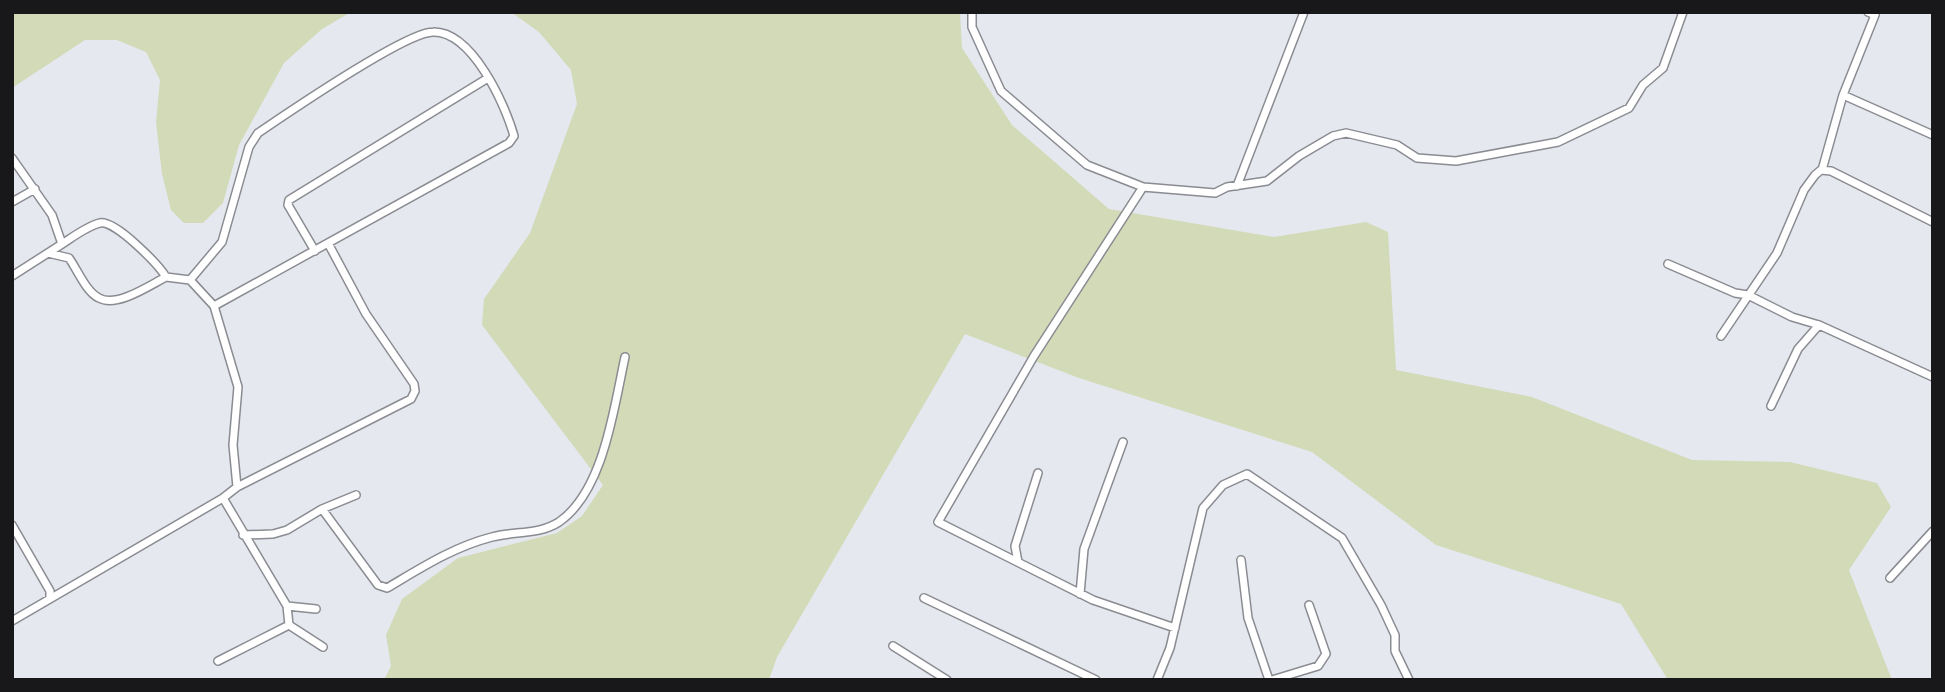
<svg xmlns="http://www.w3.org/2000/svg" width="1945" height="692" viewBox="0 0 1945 692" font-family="'PT Sans',sans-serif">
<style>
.green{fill:#d2dab7}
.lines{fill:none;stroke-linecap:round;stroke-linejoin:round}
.minor-casing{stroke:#8a8c92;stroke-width:10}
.minor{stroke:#fff;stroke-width:7}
</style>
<rect width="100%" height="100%" fill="#e6e8ef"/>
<!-- green -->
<path class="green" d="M12,12H351L322,29L284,63L239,145L223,203L203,223H184L171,210L162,174L156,122L160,80L146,52L117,40H85L12,88Z
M511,12H960L962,48L1012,125L1109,209L1274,237L1366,222L1388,232L1396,370L1532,397L1692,460L1790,462L1877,483L1891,507L1849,570L1892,680H1668L1621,604L1436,545L1312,452L1079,378L965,334L777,657L769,680H384L391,666L386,635L402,599L458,558L557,533L582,516L603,485L482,325L484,299L530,233L577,104L571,70L539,32Z"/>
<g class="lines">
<defs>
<path id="minor" d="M972,12V27L1001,91L1087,165L1143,187
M1843,95L1933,135
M12,158L52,215L62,244C73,237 87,226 100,223C115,220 158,264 166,277L190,280L214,306L238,387L233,445L237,487
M1822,170L1843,95L1875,15L1868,12
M1237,186L1304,12
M12,202L35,189
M315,251L288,205L289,200L488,78
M48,253L69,258C77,269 86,292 99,298C117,308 150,285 166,277
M1668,264L1735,293L1748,295L1792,317L1819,325L1933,377
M12,276L62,244
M190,280L222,242L249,147L258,133C286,114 406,32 433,32C472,31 505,104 514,136L509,143L214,306
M1721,336L1777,253L1804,190L1815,175L1821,170L1831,171L1933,222
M1771,406L1798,349L1819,325
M223,498L287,606L289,625L323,647
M322,509L378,585L387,588C421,568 453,547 492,537C514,531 539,535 559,522C604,491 614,407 625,357
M12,525L50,591V597
M243,535L273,534L287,530L322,509L356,495
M1241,560L1248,618L1269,680
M1018,562L1015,546L1038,473
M1890,578L1933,531
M1080,594L1084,549L1123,442
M924,598L1096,680
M287,606L316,609
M12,621L223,498L237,487L411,399L415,391L414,384L366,314L329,245
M1175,628L1093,600L938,522L1034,356L1143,187L1215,193L1227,187L1267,181L1299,156L1333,136L1346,133L1397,145L1417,158L1456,161L1558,142L1629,108L1643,85L1663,68L1683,12
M893,646L947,680
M218,661L289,625
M1157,680L1170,648L1203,508L1223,485L1247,474L1342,538L1381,605L1395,635V651L1409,680
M1272,680L1318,666L1326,654L1309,605"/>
</defs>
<!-- minor casing -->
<use href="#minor" class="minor-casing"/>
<!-- minor -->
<use href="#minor" class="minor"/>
</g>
<!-- border -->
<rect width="1945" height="692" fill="none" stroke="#18181b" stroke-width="28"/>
</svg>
